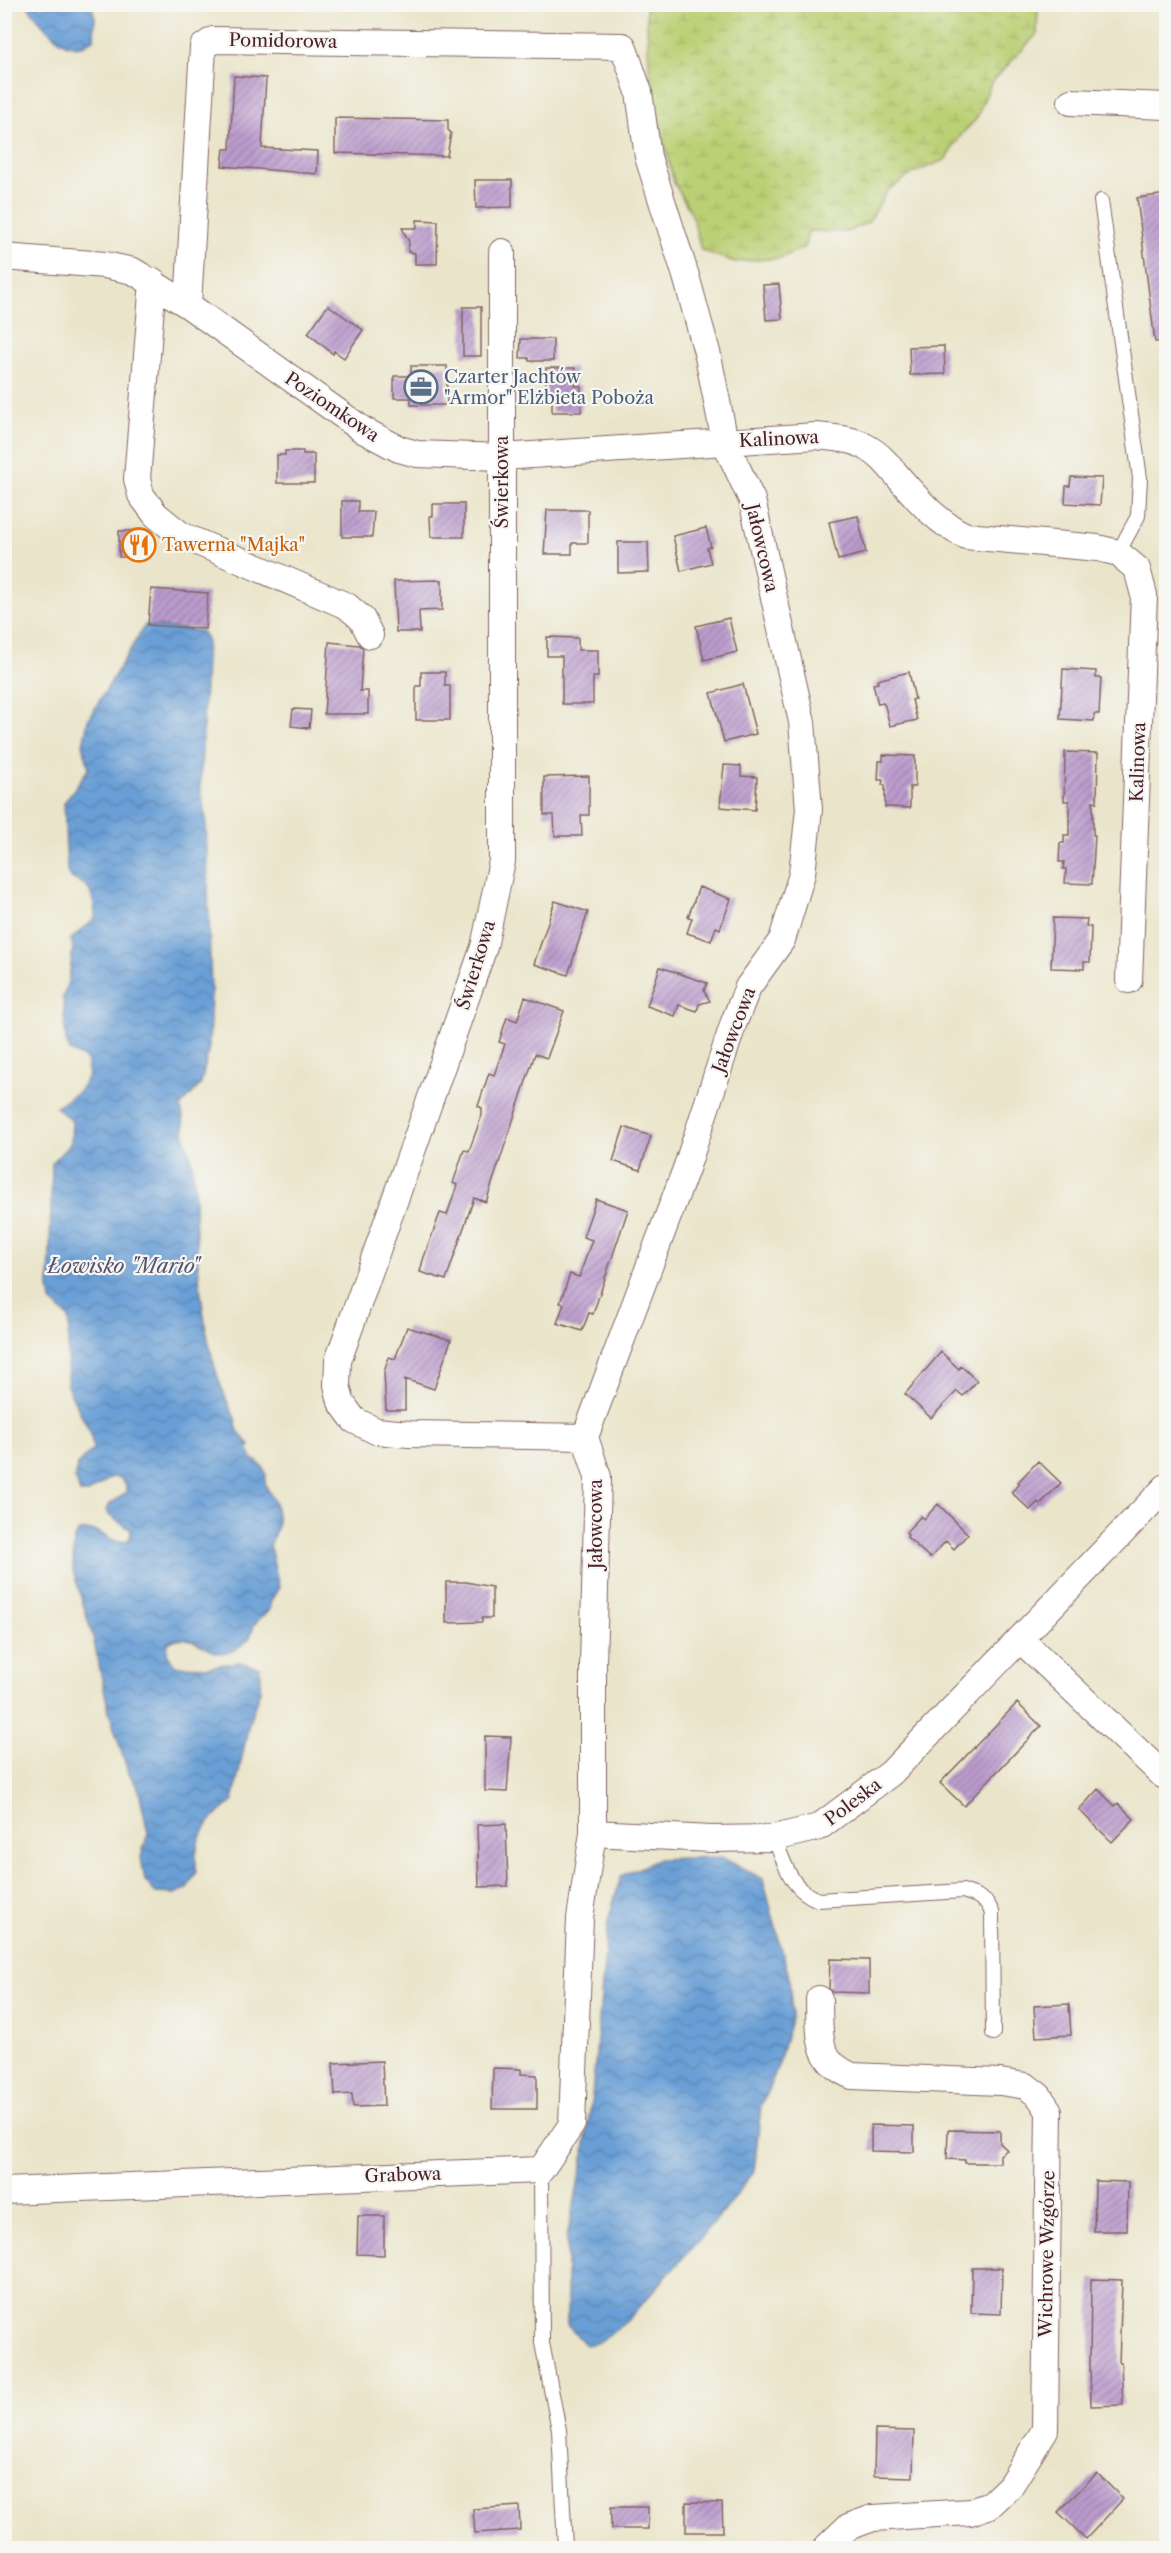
<svg xmlns="http://www.w3.org/2000/svg" width="1171" height="2553" viewBox="0 0 1171 2553" font-family="'Libre Caslon Text',serif">
<style>
.wetland{fill:url(#wetland-marsh);stroke:#827850;stroke-width:1.5}
.water{fill:url(#water-waves);stroke:#5a5f80;stroke-width:1.5}
.building{fill:url(#building-hatch)}
.lines{fill:none;stroke-linecap:round;stroke-linejoin:round}
.service-casing{stroke:#826463;stroke-width:16}
.minor-casing{stroke:#826463;stroke-width:28}
.service{stroke:#fff;stroke-width:14}
.minor{stroke:#fff;stroke-width:26}
.labels{text-anchor:middle;dominant-baseline:central;stroke-width:4.5;stroke-linejoin:round;paint-order:stroke}
.street-label{font-size:18px;fill:#4a1f2b;stroke:#f6f6f2}
.service-label{font-size:18px;fill:#4e5e75;stroke:#f6f6f2;text-anchor:start}
.food-label{font-size:18px;fill:#c56008;stroke:#f6f6f2;text-anchor:start}
.water-label{font-size:20px;font-style:italic;fill:#56526f;stroke:#f6f6f2}
</style>
<defs>
<pattern id="wetland-marsh" width="20" height="14" patternUnits="userSpaceOnUse" patternTransform="scale(1.5)"><rect width="20" height="14" fill="#bbd074"/><path d="M1 5h8M5 5V1M11 12h8M15 12V8" fill="none" stroke="#a2b265"/></pattern>
<pattern id="water-waves" width="16" height="10" patternUnits="userSpaceOnUse" patternTransform="scale(1.5)"><rect width="16" height="10" fill="#699fd6"/><path d="M0 5q4-4 8 0t8 0" fill="none" stroke="#5881ae"/></pattern>
<pattern id="building-hatch" width="6" height="6" patternUnits="userSpaceOnUse" patternTransform="scale(1.5)"><rect width="6" height="6" fill="#bb9ccd"/><path d="M-1 1l2-2M0 6l6-6M5 7l2-2" fill="none" stroke="#9a7fa7"/></pattern>
</defs>
<rect width="100%" height="100%" fill="#f6f6f2"/>
<filter id="ink" filterUnits="userSpaceOnUse"><feTurbulence type="fractalNoise" baseFrequency=".0167" numOctaves="2"/><feDisplacementMap in="SourceGraphic" scale="12" xChannelSelector="R" yChannelSelector="G"/><feConvolveMatrix kernelMatrix="1 2 1 2 8 2 1 2 1" color-interpolation-filters="sRGB"/></filter>
<filter id="wash" filterUnits="userSpaceOnUse"><feTurbulence type="fractalNoise" baseFrequency=".008" numOctaves="4" result="noise"/><feDisplacementMap in="SourceGraphic" scale="24" xChannelSelector="R" yChannelSelector="G"/><feGaussianBlur stdDeviation="1.35" result="paint"/><feColorMatrix in="noise" values="0 0 0 0 0 0 0 0 0 0 0 0 0 0 0 0 0 1.4 0 .05"/><feComposite in="paint" operator="in"/></filter>
<g filter="url(#wash)">
<rect width="100%" height="100%" fill="#eae5ca"/>
<!-- wetland -->
<path class="wetland" d="M646,5H1038L1037,34L991,83L976,119L961,135L945,160L915,172L887,191L869,222L847,232L808,231L805,247L780,258L734,262L701,250L692,214L674,183L650,85Z"/>
<!-- water -->
<path class="water" d="M27,5H91L95,17L94,38C69,64 42,24 27,5Z
M145,625L202,631L207,639L200,790L206,819L211,992L209,1047L201,1084L180,1107C186,1118 182,1130 186,1142C197,1170 194,1201 196,1232C199,1292 206,1364 235,1418C237,1423 236,1427 238,1431C240,1436 247,1441 250,1445L248,1449L251,1457L263,1467L266,1475L265,1484L275,1503L278,1522L270,1547L279,1587L270,1602L271,1608C266,1614 257,1620 254,1625C251,1632 252,1637 246,1642C210,1674 200,1624 168,1643L167,1654L175,1666L209,1667L238,1662L259,1667L261,1675L260,1690L249,1723L233,1801L211,1820L199,1838L196,1853V1873L187,1889L174,1894L156,1893L145,1881L141,1857L148,1833L139,1790L128,1772L109,1712L93,1637L73,1570L74,1538L79,1531C83,1531 89,1530 94,1531C108,1535 115,1547 130,1539L131,1530L110,1516L106,1510L110,1504L126,1493V1484L121,1478L112,1477L88,1493H80L75,1478L78,1464L93,1449L91,1434L67,1386L69,1318L51,1301L49,1288L52,1163L71,1143L72,1121L56,1107L79,1091L89,1075L86,1059L70,1051L66,1041L63,997L69,979L73,948L71,939L95,919C95,907 94,892 84,884C78,880 72,881 68,874C66,870 65,813 64,803L89,768L83,745L88,720Z
M721,1857L763,1879L789,1977L792,2016L776,2072L761,2105L754,2172L718,2218L628,2320L600,2342L586,2345L567,2325V2237L582,2166L592,2096L608,1921L621,1876L659,1859Z"/>
<g id="blocks">
<!-- building -->
<path class="building" d="M234,76L266,78L262,148L318,151L317,174L222,166L224,149H230Z
M335,118L448,120V130L451,133L447,156L335,153Z
M475,180H512V207L476,208Z
M1167,194V341L1155,342L1137,198Z
M417,220L438,221L437,264H415V253L408,252L409,242L402,228H417Z
M779,284L782,319L766,320L763,285Z
M328,305L363,330L344,358L334,351L333,354L308,333Z
M463,307H481V356H463Z
M521,339H553V361H529V358H520Z
M944,346L945,374L910,375L909,347Z
M411,366H447V405H411V398H394V376H411Z
M546,368H575V386H581V412H552V400H546Z
M285,451H303V454H314V483H277V455H285Z
M1071,477L1102,478L1100,505L1065,503L1066,486H1070Z
M342,501H358V512H374L372,537H342Z
M433,504H464V537H431L430,516H433Z
M547,510H588V543H572V554H544Z
M858,516L866,553L838,560L829,522Z
M706,528L711,547L707,548L711,563L681,571L673,536Z
M119,531H150V557H119Z
M618,542H648L649,572L618,573Z
M442,580V610L419,611L420,632H396L394,581Z
M151,589L208,593L205,629L148,625Z
M729,618L737,652L704,660L696,626Z
M547,637L578,638V650H598V677H593V704H562V656H547Z
M329,642L359,645L363,648L360,691H368V714H324Z
M1063,669L1096,671V678H1101L1099,714H1094V721L1060,719Z
M421,672H445V686H450V720H416V686H421Z
M909,672L915,699L912,700L917,720L890,726L885,706L883,703L878,704L873,684L878,683L877,680Z
M743,684L756,734L724,742L711,693Z
M293,709L311,710L309,728L291,726Z
M1065,752L1098,753L1097,802L1093,801V835H1095L1092,884L1065,883L1066,869H1063L1064,862H1059L1060,843H1064V835H1069V801H1064Z
M883,755L915,756V787H910V808L885,807V785H882L883,780H878L879,761H883Z
M724,765L741,766V776L757,777L755,810L720,807Z
M589,776V815H581L582,836H555L554,815H544V777Z
M699,887L731,899L720,929L716,927L711,941L687,933L692,918L688,917Z
M555,901L588,912L568,975L534,964Z
M1053,918L1087,919L1086,926L1091,927L1090,962H1084V969L1051,968Z
M660,967L707,983L704,991L710,1001L699,1004L697,1011L679,1005L675,1016L647,1006Z
M525,997L564,1011L547,1058L535,1054L486,1202L474,1198L446,1280L420,1272L423,1260L440,1213L447,1215L457,1185L453,1183L464,1150L469,1151L482,1115V1108L478,1106L489,1073L494,1075L505,1044L499,1042L507,1017L517,1021Z
M624,1127L651,1136L640,1170L613,1161Z
M596,1199L628,1210L593,1314L589,1313L582,1331L557,1323L564,1304L560,1303L570,1274L579,1277L592,1240L583,1237Z
M407,1327L451,1340L434,1389L405,1379V1410H386L384,1372L389,1357L395,1359Z
M941,1352L959,1369L961,1366L977,1381L963,1396L957,1391L931,1418L905,1394Z
M1038,1461L1061,1483L1040,1504L1038,1502L1030,1510L1011,1492L1020,1484L1018,1482Z
M938,1504L968,1534L954,1549L946,1541L930,1558L907,1537L908,1535L906,1532L921,1516L924,1519Z
M446,1582H466L492,1587V1618H482V1622L446,1623Z
M1017,1703L1041,1726L964,1806L940,1783Z
M485,1736L511,1737L507,1792L485,1791Z
M1098,1789L1115,1806L1118,1803L1134,1819L1112,1842L1079,1810Z
M506,1824L508,1886L479,1887L477,1825Z
M830,1959L869,1960V1993L832,1992L829,1989Z
M1069,2004L1071,2035L1036,2037L1034,2006Z
M382,2061L384,2106L353,2107L352,2094L335,2095L333,2063Z
M493,2068L521,2069V2074L537,2075V2109H492Z
M871,2125L914,2126V2152L871,2151Z
M948,2130L1000,2131V2143L1007,2150L1000,2155V2163H965V2160L947,2159Z
M1095,2181L1128,2182L1127,2231H1094Z
M358,2216H384V2255L357,2254Z
M972,2268H1002L1001,2314L971,2313Z
M1091,2279L1122,2280L1119,2363H1121L1123,2405L1091,2406L1090,2364Z
M875,2430L914,2431L913,2477L874,2476Z
M1097,2473L1123,2499L1086,2539L1058,2512Z
M686,2502L722,2503L723,2532H686Z
M519,2506L520,2530L475,2533L473,2509Z
M611,2507H648V2529H611Z"/>
</g>
</g>
<g filter="url(#ink)">
<use href="#blocks" fill-opacity="0" stroke="#826463" stroke-width="1.5"/>
<g class="lines">
<defs>
<path id="service" d="M1101,201L1140,478L1138,516L1118,553
M774,1838C786,1865 789,1888 818,1900L963,1891L977,1896L987,1903L992,1912L993,2033
M541,2170L542,2343L559,2430L565,2548"/>
<path id="minor" d="M1071,102L1166,106
M502,252V861L484,947L338,1361L337,1385L341,1402L354,1420L376,1431L409,1434L585,1437
M4,257L105,265L133,271L188,305L363,430L399,449L417,454L502,457L816,436C833,438 852,438 866,447C880,454 890,467 900,479C920,502 938,523 966,536L1098,548L1118,553L1137,569L1144,595L1129,980
M153,281L137,479L141,495L156,515L181,535L347,606L362,619L370,635
M1020,1639L1163,1775
M593,1833L711,1839L774,1838L819,1827L891,1773L1166,1487
M819,1999C820,2034 815,2061 852,2076L1000,2082L1026,2086L1039,2096L1049,2111L1045,2430L1010,2486L990,2505L970,2512L873,2518L848,2527L826,2548
M4,2191L541,2170L572,2124L580,1918L593,1833V1665L598,1477L585,1437L687,1166L734,1022L748,987L782,940L802,874L809,809L802,722L752,500L725,442L708,356L686,276L648,157L639,92L623,46L213,40L203,47L188,305"/>
</defs>
<!-- service casing -->
<use href="#service" class="service-casing"/>
<!-- minor casing -->
<use href="#minor" class="minor-casing"/>
<!-- service -->
<use href="#service" class="service"/>
<!-- minor -->
<use href="#minor" class="minor"/>
</g>
</g>
<!-- icons -->
<defs>
<symbol id="office-ring" viewBox="-11 -11 22 22"><circle r="9.5" fill="#f6f6f2" stroke="#5c6f8a" stroke-width="1.5"/><path d="M-6-3h4V-5.5h4V-3h4V5H-6ZM-1-4.5V-3h2v-1.5ZM-6 0V1H6V0Z" fill="#5c6f8a"/></symbol>
<symbol id="restaurant-ring" viewBox="-11 -11 22 22"><circle r="9.5" fill="#f6f6f2" stroke="#e8710a" stroke-width="1.5"/><path d="M-5-6h1v4h1v-4h1v4h1v-4h1v5L-1.5 .5V6h-2V.5L-5-1ZM5-6V6H3V1.5H1.5Q1.5-4 5-6Z" fill="#e8710a"/></symbol>
</defs>
<g fill-rule="evenodd">
<use href="#office-ring" x="402" y="368" width="38" height="38"/>
<use href="#restaurant-ring" x="120" y="526" width="38" height="38"/>
</g>
<g class="labels">
<!-- street labels -->
<g class="street-label">
<text transform="translate(283 41) rotate(1)">Pomidorowa</text>
<text transform="translate(332 407) rotate(34)">Poziomkowa</text>
<text transform="translate(779 439) rotate(-3)">Kalinowa</text>
<text transform="translate(502 482) rotate(-90)">Świerkowa</text>
<text transform="translate(762 548) rotate(77)">Jałowcowa</text>
<text transform="translate(1138 762) rotate(-88)">Kalinowa</text>
<text transform="translate(476 965) rotate(-73)">Świerkowa</text>
<text transform="translate(734 1030) rotate(-69)">Jałowcowa</text>
<text transform="translate(596 1524) rotate(-90)">Jałowcowa</text>
<text transform="translate(853 1802) rotate(-37)">Poleska</text>
<text transform="translate(403 2175) rotate(-2)">Grabowa</text>
<text transform="translate(1047 2254) rotate(-89)">Wichrowe Wzgórze</text>
</g>
<!-- service labels -->
<g class="service-label">
<text x="444" y="377">Czarter Jachtów<tspan x="444" dy="21">"Armor" Elżbieta Poboża</tspan></text>
</g>
<!-- food labels -->
<g class="food-label">
<text x="162" y="545">Tawerna "Majka"</text>
</g>
<!-- water labels -->
<g class="water-label">
<text x="123" y="1266">Łowisko "Mario"</text>
</g>
</g>
<!-- margin -->
<rect width="1171" height="2553" fill="none" stroke="#f6f6f2" stroke-width="24"/>
</svg>
